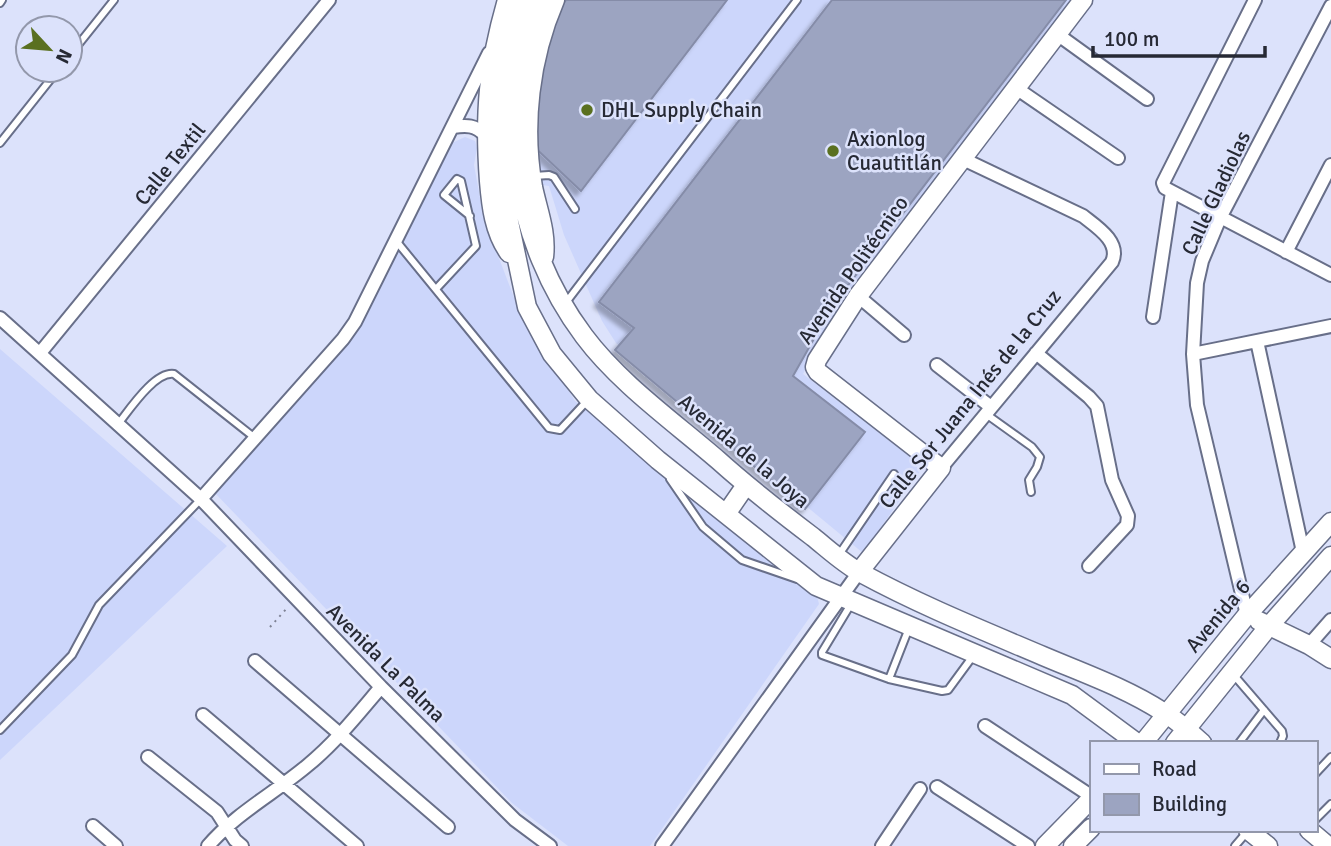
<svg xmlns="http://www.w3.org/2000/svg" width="1331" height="846" viewBox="0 0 1331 846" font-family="Signika,sans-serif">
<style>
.built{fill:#ccd6fb}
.building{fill:#9ca4c1;stroke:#858ca8;stroke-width:2;filter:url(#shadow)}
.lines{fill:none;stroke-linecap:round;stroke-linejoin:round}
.lane-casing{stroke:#686f89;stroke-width:10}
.street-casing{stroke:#686f89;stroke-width:16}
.secondary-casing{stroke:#686f89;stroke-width:21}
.path{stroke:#7f8395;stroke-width:2;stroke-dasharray:2 5;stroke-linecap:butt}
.lane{stroke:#fff;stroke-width:6}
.street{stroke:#fff;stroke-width:12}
.secondary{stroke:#fff;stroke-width:18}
.poi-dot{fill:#5a7020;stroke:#dce2fb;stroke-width:2.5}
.labels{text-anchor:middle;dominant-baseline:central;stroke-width:5;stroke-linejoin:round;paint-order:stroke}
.poi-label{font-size:21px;fill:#262934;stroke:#dce2fb;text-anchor:start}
.street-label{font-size:21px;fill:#262934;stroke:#dce2fb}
</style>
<defs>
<filter id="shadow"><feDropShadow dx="-5" dy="5" stdDeviation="2" flood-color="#0004"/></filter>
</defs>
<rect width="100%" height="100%" fill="#dce2fb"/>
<!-- built -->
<path class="built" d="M565,0H1072L840,302L803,374L923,467L863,553L657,383L616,343L602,321L564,235L549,186L542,185L535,128L541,70Z
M465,137L475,141L477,148L474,165L484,219L520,313L575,401L746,541L817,596L819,604L650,846H568L512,803L214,492L354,331L452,143Z
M0,349L227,546L0,760Z"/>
<!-- building -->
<path class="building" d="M566,0H727L581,191L530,143L549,21Z
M832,0H1066L833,305L793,376L865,432L805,509L615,350L634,328L599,302Z"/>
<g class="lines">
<defs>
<path id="lane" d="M0,3L2,0
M70,55L114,0
M0,143L58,70
M534,176L549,175L554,177L575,209
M397,242L549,428L560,430L587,401
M436,289L476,246L461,181L457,179L444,195L470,216
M564,305L797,0
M986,414L1032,447L1040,457L1037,467L1029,480L1031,492
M118,424C130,409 155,371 174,374L255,438
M670,479L703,527L742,560L797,579
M838,556L894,474
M851,604L822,652V655L889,679
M909,628L889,679L942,691L948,690L973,656
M1232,673L1282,731L1283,736L1280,743
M0,730L72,655L99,605L201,499
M1239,743L1264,710
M1315,774L1331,757
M1315,820L1331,804
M1235,846L1247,832"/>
<path id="street" d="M1255,0L1163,183L1165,188L1331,275
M1057,34L1147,99
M1016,88L1118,158
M453,127C467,125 475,125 485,135
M1286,252L1331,165
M858,296L904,335
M1153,317L1172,192
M0,318L201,499L381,687L515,820L550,846
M1257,341L1303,552
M40,353L329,0
M1036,353L1089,397L1097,406L1112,480L1128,516L1127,525L1089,566
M1193,354L1331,326
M937,365L991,407
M941,468L1112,262C1121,242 1097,227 1083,216L961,158
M201,499L343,339L355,322L489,53
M1247,615L1197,405L1193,354L1197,283L1202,261L1220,218L1331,6
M1309,645L1331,620
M255,661L448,827
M203,715L357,846
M985,726L1091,796
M148,757L217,812L235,840L242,846
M937,787L1028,846
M93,826L116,846
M208,846C236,813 275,793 308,765C335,743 358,714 381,687
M662,846L859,572
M882,846L920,789"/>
<path id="secondary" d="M507,0C488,65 484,114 489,181C491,206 494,232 509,253
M521,0L504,65L500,104L504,198L527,307L552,354L589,399L658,460L816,586L1072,695L1137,743
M537,0C492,109 514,243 584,336C619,383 674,422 718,460C748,487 780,512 813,537C828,549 844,564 861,573C920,605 982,630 1043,656C1083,673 1126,688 1163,712C1177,720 1190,732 1202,743
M544,257C547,232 538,211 533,187C522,125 530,58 555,0
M726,514L746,485
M859,572L941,468L818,372L815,367L817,360L858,296L1083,0
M1259,621L1309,645L1331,659
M1143,743L1247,615L1331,522
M1175,743L1269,626L1331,556
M1248,830L1268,846
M1309,830L1328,846
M1045,846L1091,799
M1073,846L1091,828"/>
</defs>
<!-- lane casing -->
<use href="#lane" class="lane-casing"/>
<!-- street casing -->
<use href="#street" class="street-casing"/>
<!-- secondary casing -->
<use href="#secondary" class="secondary-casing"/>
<!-- path -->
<path class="path" d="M270,627L288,607"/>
<!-- lane -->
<use href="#lane" class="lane"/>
<!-- street -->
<use href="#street" class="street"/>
<!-- secondary -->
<use href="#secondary" class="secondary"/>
</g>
<!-- markers -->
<g class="poi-dot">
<circle cx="587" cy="110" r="7"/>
<circle cx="833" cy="151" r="7"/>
</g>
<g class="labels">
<!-- poi labels -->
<g class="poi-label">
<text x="601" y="110">DHL Supply Chain</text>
<text x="847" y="139">Axionlog<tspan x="847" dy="24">Cuautitlán</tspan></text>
</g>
<!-- street labels -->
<g class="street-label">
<text transform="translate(170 164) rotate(-51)">Calle Textil</text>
<text transform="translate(1216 193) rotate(-65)">Calle Gladiolas</text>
<text transform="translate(853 270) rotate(-55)">Avenida Politécnico</text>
<text transform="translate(970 399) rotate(-51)">Calle Sor Juana Inés de la Cruz</text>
<text transform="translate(744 451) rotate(40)">Avenida de la Joya</text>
<text transform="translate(1218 616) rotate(-50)">Avenida 6</text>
<text transform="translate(386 663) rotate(45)">Avenida La Palma</text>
</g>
</g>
<!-- legend -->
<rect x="1090" y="741" width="228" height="91" fill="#dce2fb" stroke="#9398ab" stroke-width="2"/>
<rect x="1104" y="764" width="35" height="10" fill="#ffffff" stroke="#9398ab" stroke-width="2"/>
<text x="1152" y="776" font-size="21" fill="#262934">Road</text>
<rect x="1104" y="794" width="35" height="21" fill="#9ca4c1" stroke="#9398ab" stroke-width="2"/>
<text x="1152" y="811" font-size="21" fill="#262934">Building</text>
<!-- north arrow -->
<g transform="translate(49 49) rotate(116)"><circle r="33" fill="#dce2fb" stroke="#9398ab" stroke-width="2"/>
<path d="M0-5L12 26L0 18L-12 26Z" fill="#5a7020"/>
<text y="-10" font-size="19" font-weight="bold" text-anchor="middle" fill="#262934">N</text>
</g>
<!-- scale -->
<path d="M1093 46v10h172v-10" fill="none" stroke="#262934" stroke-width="3.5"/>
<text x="1104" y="46" font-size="21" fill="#262934" stroke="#dce2fb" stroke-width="5" paint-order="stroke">100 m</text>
</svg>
